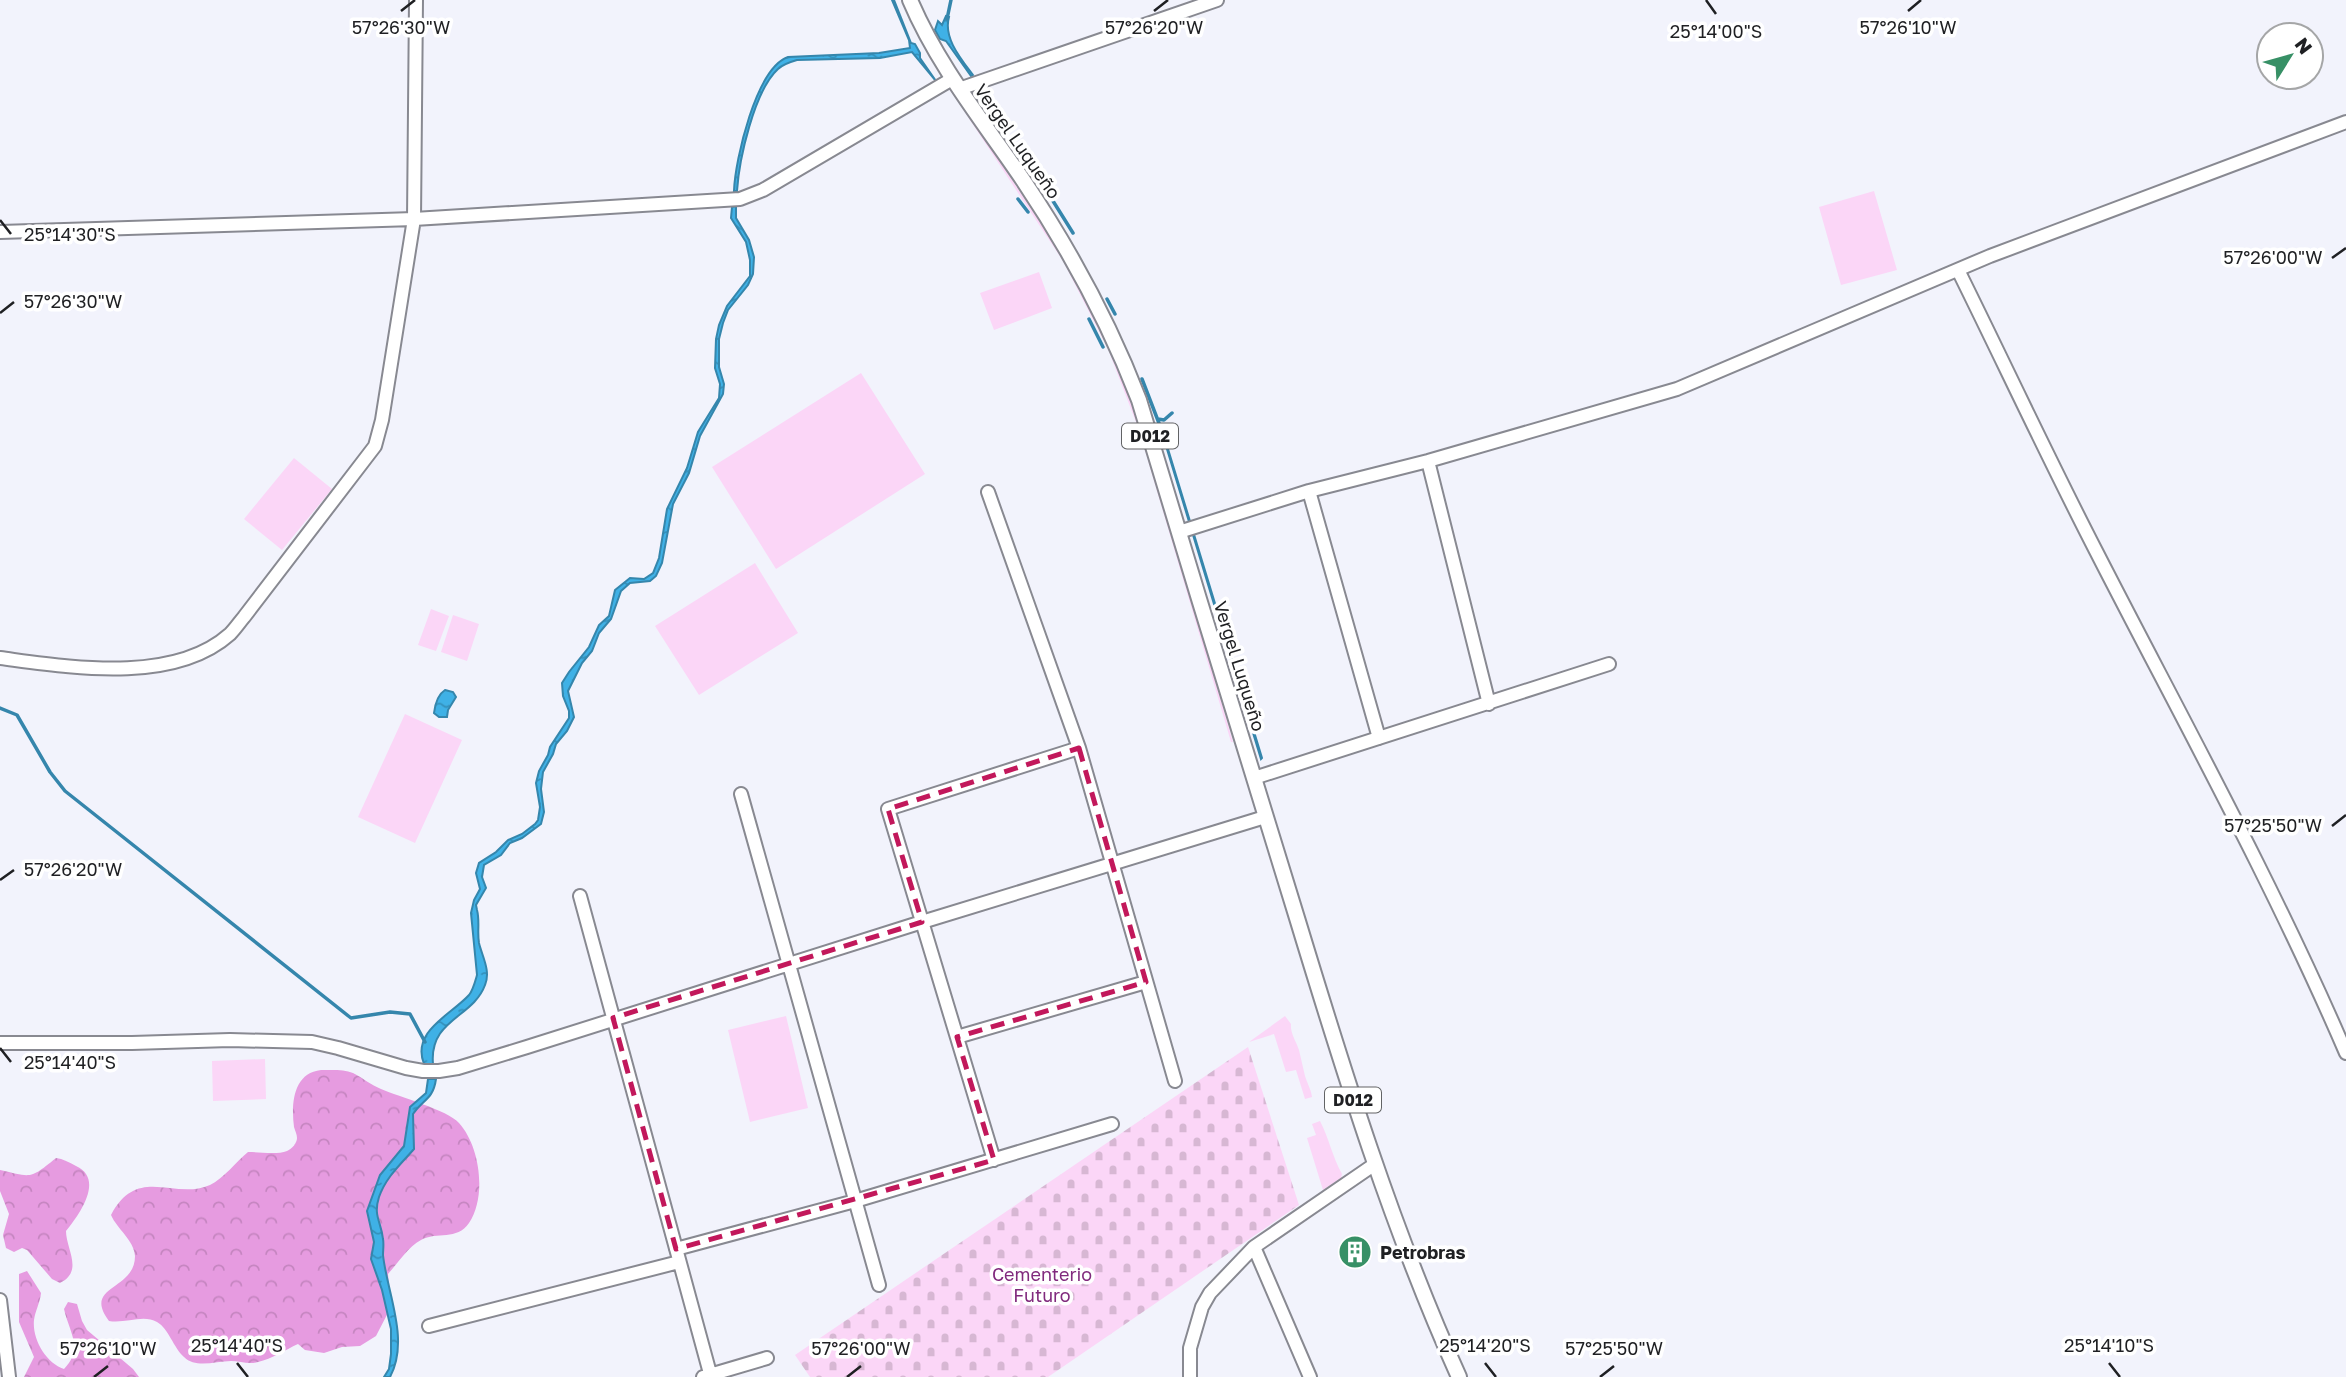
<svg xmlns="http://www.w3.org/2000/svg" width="2346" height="1377" viewBox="0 0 2346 1377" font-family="'Golos Text',sans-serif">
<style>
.grass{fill:#fbd6f7}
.forest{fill:url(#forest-crowns)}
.cemetery{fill:url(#cemetery-stones)}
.water{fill:url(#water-ripples);stroke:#3586ac;stroke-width:2}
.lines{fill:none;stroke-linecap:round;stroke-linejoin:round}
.stream{stroke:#3586ac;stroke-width:3.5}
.minor-casing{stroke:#888991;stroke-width:16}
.major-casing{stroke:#888991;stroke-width:18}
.minor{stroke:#fff;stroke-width:12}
.major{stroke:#fff;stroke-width:14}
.marked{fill:none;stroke:#c2185b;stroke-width:5;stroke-dasharray:14 9;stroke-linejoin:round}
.ticks{fill:none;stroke:#1f2023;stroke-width:2.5}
.labels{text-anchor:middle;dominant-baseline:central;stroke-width:7;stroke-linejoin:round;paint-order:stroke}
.shield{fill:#fff;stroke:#626365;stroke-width:2}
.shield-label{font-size:16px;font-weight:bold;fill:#1f2023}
.street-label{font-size:18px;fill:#1f2023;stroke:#fff}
.poi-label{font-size:18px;font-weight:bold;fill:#1f2023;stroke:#fff;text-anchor:start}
.park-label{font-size:18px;fill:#802a7d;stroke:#fff}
.ticks-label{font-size:18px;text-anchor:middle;fill:#1f2023;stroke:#fff;stroke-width:7;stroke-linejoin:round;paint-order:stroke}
</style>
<defs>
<pattern id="forest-crowns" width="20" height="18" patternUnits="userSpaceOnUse" patternTransform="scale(1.75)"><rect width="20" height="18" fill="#e69be0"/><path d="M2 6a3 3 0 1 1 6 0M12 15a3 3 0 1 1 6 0" fill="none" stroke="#c585c0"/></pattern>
<pattern id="cemetery-stones" width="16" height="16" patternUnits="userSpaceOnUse" patternTransform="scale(1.75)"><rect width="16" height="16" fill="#fbd6f7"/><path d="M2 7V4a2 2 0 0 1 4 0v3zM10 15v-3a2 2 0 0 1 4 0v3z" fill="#d7b7d3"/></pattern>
<pattern id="water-ripples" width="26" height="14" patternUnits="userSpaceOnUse" patternTransform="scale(1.75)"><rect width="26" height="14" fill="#3fb1e6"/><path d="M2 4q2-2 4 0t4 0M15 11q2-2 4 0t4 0" fill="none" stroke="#3490ba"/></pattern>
</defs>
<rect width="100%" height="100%" fill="#f2f3fc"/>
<!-- grass -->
<path class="grass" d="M902,0H905L965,109L1065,260L1110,348L1141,429L1233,742H1231L1224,718L1139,430L1108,349L1063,261L941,76Z
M1874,191L1897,270L1841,285L1819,207Z
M1039,272L1052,308L994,330L980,293Z
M861,373L925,474L776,569L712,467Z
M294,458L332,489L282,550L244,519Z
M755,563L798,633L699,695L655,626Z
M431,609L449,616L436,651L418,645Z
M453,615L479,624L467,661L441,652Z
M405,714L462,740L415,843L358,817Z
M786,1016L808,1108L750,1122L728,1030Z
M1285,1016L1291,1024C1290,1033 1296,1041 1299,1050C1301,1059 1303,1067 1305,1076C1307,1083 1311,1089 1312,1097L1305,1099L1296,1070L1286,1072L1274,1034L1249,1042Z
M265,1059L266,1099L213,1101L212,1061Z
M1320,1121C1329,1138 1332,1156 1342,1174L1341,1178L1323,1190L1307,1138L1316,1135L1312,1124Z"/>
<!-- forest -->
<path class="forest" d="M321,1070C331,1070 344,1069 353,1073C363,1078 371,1085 381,1089C399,1097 448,1110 459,1123C480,1146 487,1196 469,1223C457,1241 437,1231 421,1240C408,1247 397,1264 388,1274L391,1307L376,1336L360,1346L342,1347L324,1353L305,1350L298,1344C285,1350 272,1359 258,1362C249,1365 240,1361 231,1361C216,1361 196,1369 184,1357C173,1347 169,1329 157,1322C143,1314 125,1324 109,1321C82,1285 135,1291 135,1256C134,1240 117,1229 111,1215C138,1164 174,1201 210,1185C223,1179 237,1161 248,1152C259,1152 277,1155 287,1151C292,1149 297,1143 297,1138C297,1134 295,1131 294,1127C291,1104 293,1073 321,1070Z
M56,1158C63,1159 69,1162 76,1166C105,1179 79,1215 66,1231C66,1249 84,1271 60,1283L52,1279L27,1250L22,1248L14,1252L6,1248L3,1235L9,1214L0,1191V1170C32,1177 29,1180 56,1158Z
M27,1271L41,1293C40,1303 35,1311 34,1320C32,1339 46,1363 64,1369C84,1348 69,1332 64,1309L68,1302L77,1304L82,1321L87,1330L133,1369L139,1377H24L34,1357L19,1322V1274Z"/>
<!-- cemetery -->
<path class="cemetery" d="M1248,1047L1299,1205L1048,1377H810L795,1355Z"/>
<!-- water -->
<path class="water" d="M892,0H894L911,43L915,44L920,53V58L936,81L912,52L880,58L797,60C790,62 783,64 778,69C754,91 739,160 737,191H734C735,160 756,68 788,57L879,53L910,48L909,40Z
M946,16L949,17C943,38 961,59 973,75L971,76L946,41L940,39L935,30L938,21L942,25Z
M736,206V218L749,240L754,257L753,274L748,285L728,310L723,323L719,339V367L724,384L723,394L700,436L689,473L673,504L662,563L656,576L650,581L630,583L621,591L611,619L599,633L592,651L582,663L568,691L574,717L567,731L556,744L553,754L543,772L541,789L544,812L541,824L522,838L510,843L501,855L484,865L482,877L486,888L476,905L477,910C480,921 477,932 479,943C482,956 491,971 485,985C473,1018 429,1019 433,1064H424C411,1031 451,1015 469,995C473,990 475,982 477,975L471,913L474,900L480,889L476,873L479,863L496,852L508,840L522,834L535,824L538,820L540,807L536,783L539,771L548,755L550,747L569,718V711L563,696L562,683L569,672L589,647L599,625L609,616L615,590L630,578L644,579L653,573L659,558L667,509L687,468L698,432L719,398L720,384L715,368L716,339L719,325L727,306L750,276V260L746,242L731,218L732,207Z
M1160,426H1161L1262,758L1261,759Z
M445,690L453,692L456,697L448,710L447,717H439L434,713C435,705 437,695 445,690Z
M428,1079H436C433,1100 423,1099 413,1114L414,1149C401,1164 386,1177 379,1197C373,1216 381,1221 383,1239C384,1244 383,1250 383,1255C387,1293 410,1340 390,1377H384L389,1369L391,1354V1329L382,1290L371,1259L374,1242L367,1211L380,1175L404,1146L410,1107L426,1093Z"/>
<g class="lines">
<!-- stream -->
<path class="stream" d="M947,19L951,0
M1018,199L1028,212
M1053,201L1073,233
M1107,299L1115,314
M1089,319L1103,347
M1142,379L1162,431
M1158,419L1164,420L1172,413
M0,708L17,715L50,772L65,791L351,1018L390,1012L410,1014L425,1042"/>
<defs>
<path id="minor" d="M959,89L1217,0
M0,232L414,219L740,199L763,190L952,79
M1958,270C2004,363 2048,458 2096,551C2181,717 2272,881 2346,1053
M1428,461L1489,704
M1309,491L1379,738
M988,492L1079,748L1175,1081
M1179,532L1309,491L1428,461L1677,389L1990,256L2346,122
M0,658C69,667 173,685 230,634C235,629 239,623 244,617L375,446L382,420L414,219L416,0
M1254,778L1609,664
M741,794L879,1285
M580,896L711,1377
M957,1037L1146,982
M0,1043H132L230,1040L312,1042L338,1048L406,1068L423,1071H439L458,1068L527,1047L922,922L1265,817
M994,1160L888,809L1079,748
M1254,1247L1310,1377
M676,1249L855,1201L1112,1124
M0,1300L9,1377
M429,1326L679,1262
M703,1377L767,1358
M1190,1377V1348L1202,1307L1210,1293L1254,1247L1375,1164"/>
<path id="major" d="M910,0C938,66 983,121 1023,180C1070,250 1109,322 1139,400C1191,573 1243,745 1297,918C1344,1073 1392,1229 1459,1377"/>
</defs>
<!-- minor casing -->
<use href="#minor" class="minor-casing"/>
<!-- major casing -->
<use href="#major" class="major-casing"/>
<!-- minor -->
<use href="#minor" class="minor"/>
<!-- major -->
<use href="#major" class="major"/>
</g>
<!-- marked area -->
<path class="marked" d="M1079,748L1146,982L957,1037L994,1160L676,1249L613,1018L922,922L888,809Z"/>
<!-- ticks -->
<path class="ticks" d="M1706,0L1716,14M401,11L415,0M1154,11L1168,0M1908,11L1921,0M0,220L11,234M2332,258L2346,248M0,313L14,302M2332,826L2346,815M0,880L14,870M0,1048L11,1062M237,1363L248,1377M1485,1363L1496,1377M2109,1363L2120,1377M94,1377L108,1366M847,1377L861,1366M1600,1377L1614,1366"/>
<!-- icons -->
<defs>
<symbol id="building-disc" viewBox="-11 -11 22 22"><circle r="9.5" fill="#379066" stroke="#fff"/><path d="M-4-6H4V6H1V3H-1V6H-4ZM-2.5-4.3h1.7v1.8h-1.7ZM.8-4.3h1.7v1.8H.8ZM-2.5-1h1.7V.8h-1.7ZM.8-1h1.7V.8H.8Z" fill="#fff"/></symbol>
</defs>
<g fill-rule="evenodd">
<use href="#building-disc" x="1336" y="1233" width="38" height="38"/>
</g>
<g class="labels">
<!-- shield labels -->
<g class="shield">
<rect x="1122" y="423.5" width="56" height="25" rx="5"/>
<rect x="1325" y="1087.5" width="56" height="25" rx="5"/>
</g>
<g class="shield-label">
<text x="1150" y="436">D012</text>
<text x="1353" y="1100">D012</text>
</g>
<!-- street labels -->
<g class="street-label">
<text transform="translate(1018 141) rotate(55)">Vergel Luqueño</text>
<text transform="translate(1240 666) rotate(73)">Vergel Luqueño</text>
</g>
<!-- poi labels -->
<g class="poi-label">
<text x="1380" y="1252">Petrobras</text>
</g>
<!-- park labels -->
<g class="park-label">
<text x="1042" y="1274">Cementerio<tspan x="1042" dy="21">Futuro</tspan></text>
</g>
</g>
<g class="ticks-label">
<text x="401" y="34">57°26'30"W</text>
<text x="1908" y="34">57°26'10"W</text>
<text x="1154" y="34">57°26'20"W</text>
<text x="1716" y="38">25°14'00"S</text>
<text x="70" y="241">25°14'30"S</text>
<text x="2273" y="264">57°26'00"W</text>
<text x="73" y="308">57°26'30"W</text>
<text x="2273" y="832">57°25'50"W</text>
<text x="73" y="876">57°26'20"W</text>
<text x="70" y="1069">25°14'40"S</text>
<text x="237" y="1352">25°14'40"S</text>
<text x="1485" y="1352">25°14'20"S</text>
<text x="2109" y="1352">25°14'10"S</text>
<text x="108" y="1355">57°26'10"W</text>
<text x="861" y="1355">57°26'00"W</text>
<text x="1614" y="1355">57°25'50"W</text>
</g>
<!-- north arrow -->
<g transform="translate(2290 56) rotate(53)"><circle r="33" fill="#ffffff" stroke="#a5a6a7" stroke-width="2"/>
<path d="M0-5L12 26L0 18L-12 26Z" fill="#379066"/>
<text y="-10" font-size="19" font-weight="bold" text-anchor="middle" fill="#1f2023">N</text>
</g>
</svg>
